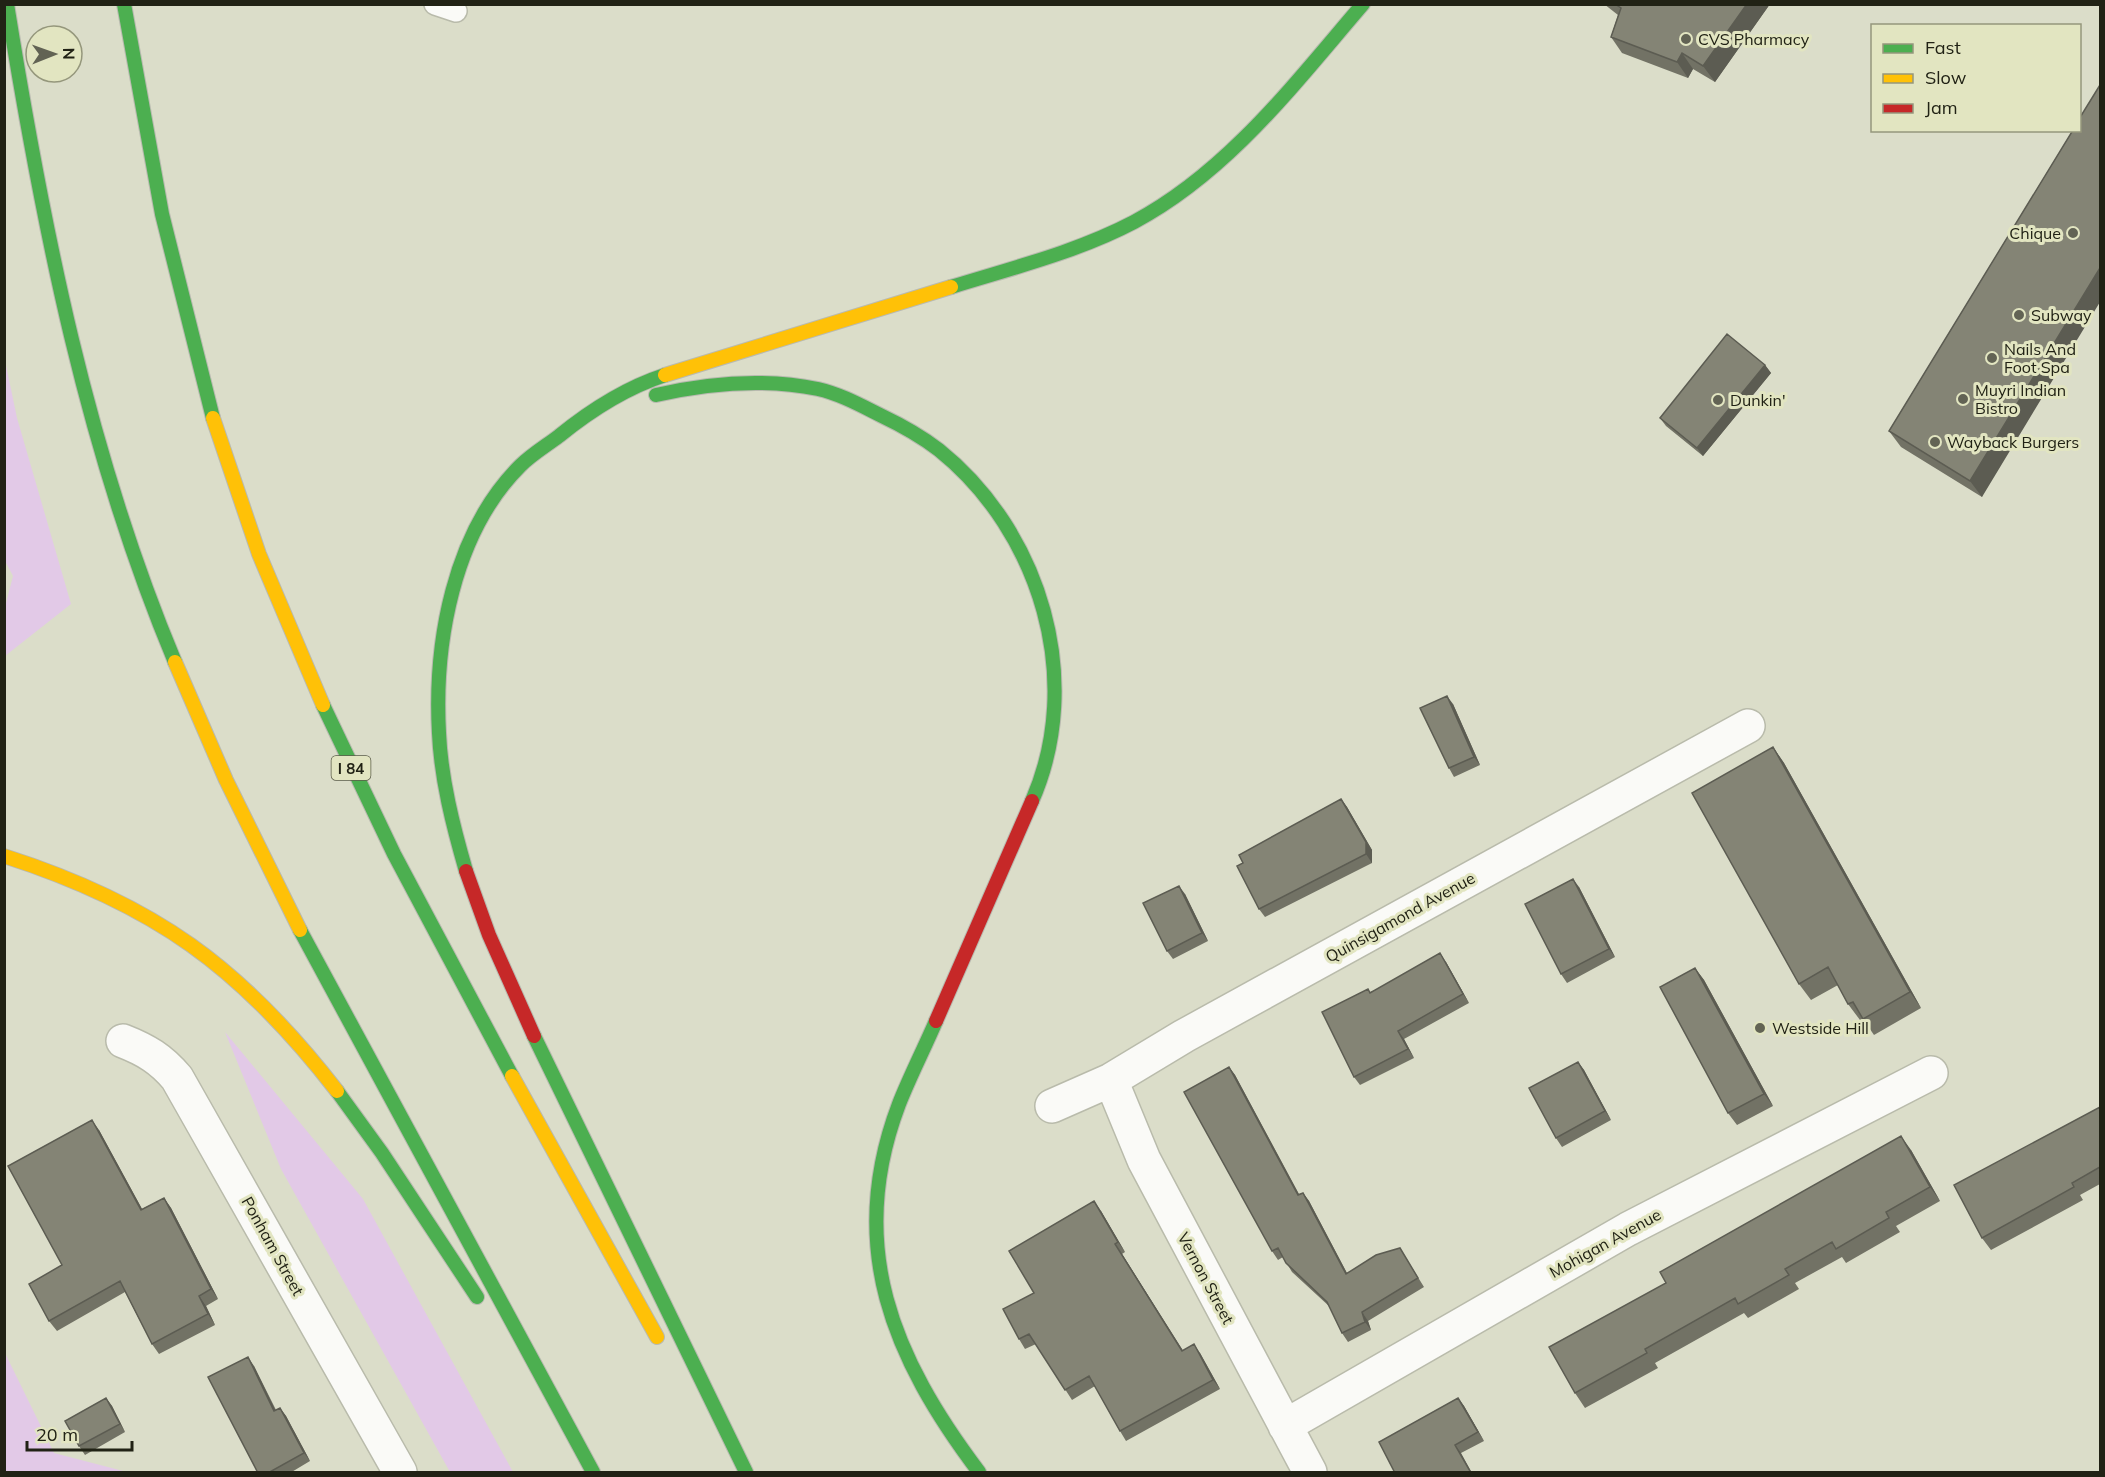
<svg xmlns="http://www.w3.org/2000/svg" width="2105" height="1477" viewBox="0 0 2105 1477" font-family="Mulish,sans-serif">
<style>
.green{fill:#e2c9e7}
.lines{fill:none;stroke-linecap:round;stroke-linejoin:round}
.lane-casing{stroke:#b9bbab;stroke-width:24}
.street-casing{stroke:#b9bbab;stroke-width:36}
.fast-casing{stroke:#b9bab0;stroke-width:16}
.slow-casing{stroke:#b9bab0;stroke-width:16}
.jam-casing{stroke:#b9bab0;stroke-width:16}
.lane{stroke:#fafaf7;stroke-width:21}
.street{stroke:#fafaf7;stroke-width:33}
.fast{stroke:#4caf50;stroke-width:14}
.slow{stroke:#ffc107;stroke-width:14}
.jam{stroke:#c62828;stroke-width:14}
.wall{fill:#727265}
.shaded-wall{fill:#5c5c52}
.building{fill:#848475;stroke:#5c5c52;stroke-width:1.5}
.poi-dot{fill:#626354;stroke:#e2e5c1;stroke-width:2}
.labels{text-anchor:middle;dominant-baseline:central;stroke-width:6;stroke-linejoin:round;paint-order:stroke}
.shield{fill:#e2e5c1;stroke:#5b5c49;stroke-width:1.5}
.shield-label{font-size:15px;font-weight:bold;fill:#212215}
.poi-label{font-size:16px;fill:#212215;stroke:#e2e5c1;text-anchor:start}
.street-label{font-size:16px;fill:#212215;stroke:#e2e5c1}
</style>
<rect width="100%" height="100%" fill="#dbddc9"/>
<!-- green -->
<path class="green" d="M4,356L17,418L71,604L5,656V607L13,576L4,559Z
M225,1032L363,1199L513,1472H450L281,1169Z
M4,1351L54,1453L127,1472H5Z"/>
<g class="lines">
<defs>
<path id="lane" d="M435,4L456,11"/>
<path id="street" d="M123,1041C146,1050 161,1059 177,1078L400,1472
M1111,1080L1144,1160L1310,1472
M1052,1106L1111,1080L1184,1036L1748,726
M1285,1426L1628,1229L1931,1073"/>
<path id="fast" d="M7,4C43,227 87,452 175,662
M124,4L162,214L213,418
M951,287C1012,268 1077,252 1134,222C1228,172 1295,83 1363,4
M656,395C709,383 764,378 818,389C840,394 860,405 880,415C901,425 921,436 939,450C1041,532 1085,680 1032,801
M323,705L394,854L512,1076
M466,871C453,826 441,779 439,733C434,643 453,533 520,466C532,454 546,446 559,436C591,410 625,388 665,375
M300,930L593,1472
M936,1021C924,1049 910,1076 899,1104C845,1246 893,1358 979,1472
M534,1036L746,1472
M337,1091L382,1153L477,1297"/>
<path id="slow" d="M665,375L951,287
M213,418L259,554L323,705
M175,662L226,780L300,930
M4,856C154,904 241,967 337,1091
M512,1076L657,1337"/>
<path id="jam" d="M466,871L489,935L534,1036
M936,1021L1032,801"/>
</defs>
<!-- lane casing -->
<use href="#lane" class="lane-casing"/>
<!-- street casing -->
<use href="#street" class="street-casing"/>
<!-- fast casing -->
<use href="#fast" class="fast-casing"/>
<!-- slow casing -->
<use href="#slow" class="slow-casing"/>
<!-- jam casing -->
<use href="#jam" class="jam-casing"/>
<!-- lane -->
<use href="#lane" class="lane"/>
<!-- street -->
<use href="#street" class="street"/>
<!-- fast -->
<use href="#fast" class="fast"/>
<!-- slow -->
<use href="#slow" class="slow"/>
<!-- jam -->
<use href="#jam" class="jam"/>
</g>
<!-- wall -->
<path class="wall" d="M1604,4H1770L1715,82L1693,69L1688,78L1622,53L1611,37L1618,15Z
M2073,130L1982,497L1901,447L1889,431Z
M1765,365L1771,373L1703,456L1666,426L1660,418Z
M1453,704L1480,765L1454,777L1449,768Z
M1773,747L1784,763L1921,1008L1874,1035L1863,1019L1860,1020L1848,1004L1838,985L1811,1000L1799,984Z
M1341,799L1347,807L1372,850V863L1265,917L1259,909Z
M1579,887L1615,957L1567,983L1561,974Z
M1185,894L1208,941L1173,959L1167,951Z
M1446,962L1469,1003L1404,1039L1414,1058L1360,1085L1354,1077L1368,989L1370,992Z
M1695,968L1704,980L1773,1106L1737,1125L1728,1113Z
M1578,1062L1584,1070L1611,1120L1562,1147L1556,1138Z
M1229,1067L1235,1075L1299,1194L1303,1193L1309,1201L1347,1273L1400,1248L1424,1287L1368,1321L1371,1330L1348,1342L1342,1333L1330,1307L1292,1272L1283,1257L1278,1260L1272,1251Z
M2100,1107V1184L2080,1195L2083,1200L1991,1250L1982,1238Z
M99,1130L142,1209L164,1198L171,1208L218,1299L206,1306L215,1325L159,1354L152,1344L125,1292L57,1331L49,1321L62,1265Z
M1911,1150L1940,1201L1896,1226L1900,1232L1846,1263L1842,1257L1795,1283L1799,1289L1748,1318L1744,1313L1655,1363L1658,1368L1585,1408L1575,1393Z
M1101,1211L1125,1252L1122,1254L1182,1350L1200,1353L1220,1389L1126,1441L1120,1431L1095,1386L1072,1400L1036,1344L1025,1349L1019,1339Z
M254,1366L276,1410L280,1408L286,1416L310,1461L290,1473H258Z
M106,1398L112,1406L125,1432L85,1455L79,1446Z
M1458,1398L1464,1406L1484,1441L1461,1453L1395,1473Z"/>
<!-- shaded-wall -->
<path class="shaded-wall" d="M1747,4H1770L1715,82L1703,66Z
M1682,53L1693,69L1688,78L1677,62Z
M2100,268V302L1982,497L1970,481Z
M1765,365L1771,373L1703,456L1697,448Z
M1447,696L1453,704L1480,765L1474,757Z
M1773,747L1784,763L1921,1008L1910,992Z
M1341,799L1347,807L1372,850V863L1366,854Z
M1573,879L1579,887L1615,957L1609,949Z
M1179,886L1185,894L1208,941L1202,933Z
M1440,953L1446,962L1469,1003L1463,994Z
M1695,968L1704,980L1773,1106L1764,1094Z
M1398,1031L1404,1039L1414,1058L1408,1049Z
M1578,1062L1584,1070L1611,1120L1605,1111Z
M1229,1067L1235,1075L1304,1204L1298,1195Z
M92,1120L99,1130L148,1220L141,1210Z
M1901,1136L1911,1150L1940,1201L1930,1187Z
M1303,1193L1309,1201L1352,1283L1346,1274Z
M164,1198L171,1208L218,1299L211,1289Z
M1094,1201L1101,1211L1125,1252L1118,1242Z
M1115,1244L1122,1254L1189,1360L1182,1351Z
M199,1296L206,1306L215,1325L208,1314Z
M1362,1312L1368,1321L1371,1330L1365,1322Z
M1194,1344L1200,1353L1220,1389L1213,1380Z
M248,1357L254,1366L280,1420L274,1411Z
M106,1398L112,1406L125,1432L120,1424Z
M1458,1398L1464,1406L1484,1441L1478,1432Z
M280,1408L286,1416L310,1461L304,1453Z
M1455,1445L1461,1453L1472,1473H1471Z"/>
<!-- building -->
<path class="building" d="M1615,4H1747L1703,66L1682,53L1677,62L1611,37L1621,8Z
M2100,85V268L1970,481L1889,431L2073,130H2079V119Z
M1727,334L1765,365L1697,448L1660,418Z
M1447,696L1474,757L1449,768L1420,708Z
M1773,747L1910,992L1863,1019L1853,1002L1848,1004L1828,967L1799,984L1692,793Z
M1341,799L1366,842V854L1259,909L1237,866L1243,863L1239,855Z
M1573,879L1609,949L1561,974L1525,904Z
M1179,886L1202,933L1167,951L1143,903Z
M1440,953L1463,994L1398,1031L1408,1049L1354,1077L1322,1012L1368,989L1370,993Z
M1695,968L1764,1094L1728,1113L1660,987Z
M1578,1062L1605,1111L1556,1138L1529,1088Z
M1229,1067L1298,1195L1303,1193L1346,1274L1376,1255L1400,1248L1418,1278L1362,1312L1365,1322L1342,1333L1327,1302L1286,1263L1278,1248L1272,1251L1184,1092Z
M2100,1107V1167L2072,1183L2074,1187L1982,1238L1954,1185Z
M92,1120L141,1210L164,1198L211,1289L199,1296L208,1314L152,1344L120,1281L49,1321L29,1284L62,1265L8,1166Z
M1901,1136L1930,1187L1886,1212L1889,1218L1836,1249L1832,1242L1785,1269L1789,1275L1738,1304L1735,1298L1645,1349L1647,1353L1575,1393L1549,1347L1666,1283L1660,1272Z
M1094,1201L1118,1242L1115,1244L1182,1351L1194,1344L1213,1380L1120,1431L1089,1376L1065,1390L1029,1334L1019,1339L1003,1309L1034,1293L1009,1251Z
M248,1357L274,1411L280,1408L304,1453L268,1473H258L208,1377Z
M106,1398L120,1424L79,1446L65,1421Z
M1458,1398L1478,1432L1455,1445L1471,1473H1395L1379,1442Z"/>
<!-- markers -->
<g class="poi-dot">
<circle cx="1686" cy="39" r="6"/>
<circle cx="2073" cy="233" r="6"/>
<circle cx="2019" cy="315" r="6"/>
<circle cx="1992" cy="358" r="6"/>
<circle cx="1963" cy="399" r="6"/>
<circle cx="1718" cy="400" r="6"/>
<circle cx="1935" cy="442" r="6"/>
<circle cx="1760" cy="1028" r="6"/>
</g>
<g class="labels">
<!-- shield labels -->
<rect class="shield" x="331.5" y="756" width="39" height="24" rx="4.5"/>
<g class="shield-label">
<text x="351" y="768">I 84</text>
</g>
<!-- poi labels -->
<g class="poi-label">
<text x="1698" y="39">CVS Pharmacy</text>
<text x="2061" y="233" text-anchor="end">Chique</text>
<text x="2031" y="315">Subway</text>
<text x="2004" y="349">Nails And<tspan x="2004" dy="18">Foot Spa</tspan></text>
<text x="1975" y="390">Muyri Indian<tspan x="1975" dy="18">Bistro</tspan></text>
<text x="1730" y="400">Dunkin'</text>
<text x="1947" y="442">Wayback Burgers</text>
<text x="1772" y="1028">Westside Hill</text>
</g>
<!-- street labels -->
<g class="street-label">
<text transform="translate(1400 917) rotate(-29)">Quinsigamond Avenue</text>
<text transform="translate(1605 1243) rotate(-29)">Mohigan Avenue</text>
<text transform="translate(273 1246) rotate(61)">Ponham Street</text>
<text transform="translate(1206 1278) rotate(62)">Vernon Street</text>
</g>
</g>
<!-- border -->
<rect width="2105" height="1477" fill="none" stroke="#212215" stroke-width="12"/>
<!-- legend -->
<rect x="1871" y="24" width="210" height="108" fill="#e2e5c1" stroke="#95977c" stroke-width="1.5"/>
<rect x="1883" y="44" width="30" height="9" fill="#4caf50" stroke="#95977c" stroke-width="1.5"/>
<text x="1925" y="54" font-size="18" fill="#212215">Fast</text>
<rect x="1883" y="74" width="30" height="9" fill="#ffc107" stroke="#95977c" stroke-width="1.5"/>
<text x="1925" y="84" font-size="18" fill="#212215">Slow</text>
<rect x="1883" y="104" width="30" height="9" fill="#c62828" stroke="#95977c" stroke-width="1.5"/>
<text x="1925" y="114" font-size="18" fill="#212215">Jam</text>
<!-- north arrow -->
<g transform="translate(54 54) rotate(89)"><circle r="28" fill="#e2e5c1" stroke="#95977c" stroke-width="1.5"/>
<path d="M0-4.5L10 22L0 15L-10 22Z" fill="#626354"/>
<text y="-9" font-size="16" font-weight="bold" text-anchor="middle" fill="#212215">N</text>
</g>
<!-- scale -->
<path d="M27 1441v9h105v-9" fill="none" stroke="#212215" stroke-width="3"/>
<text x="36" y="1441" font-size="18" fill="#212215" stroke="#e2e5c1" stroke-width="4.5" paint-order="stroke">20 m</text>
</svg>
